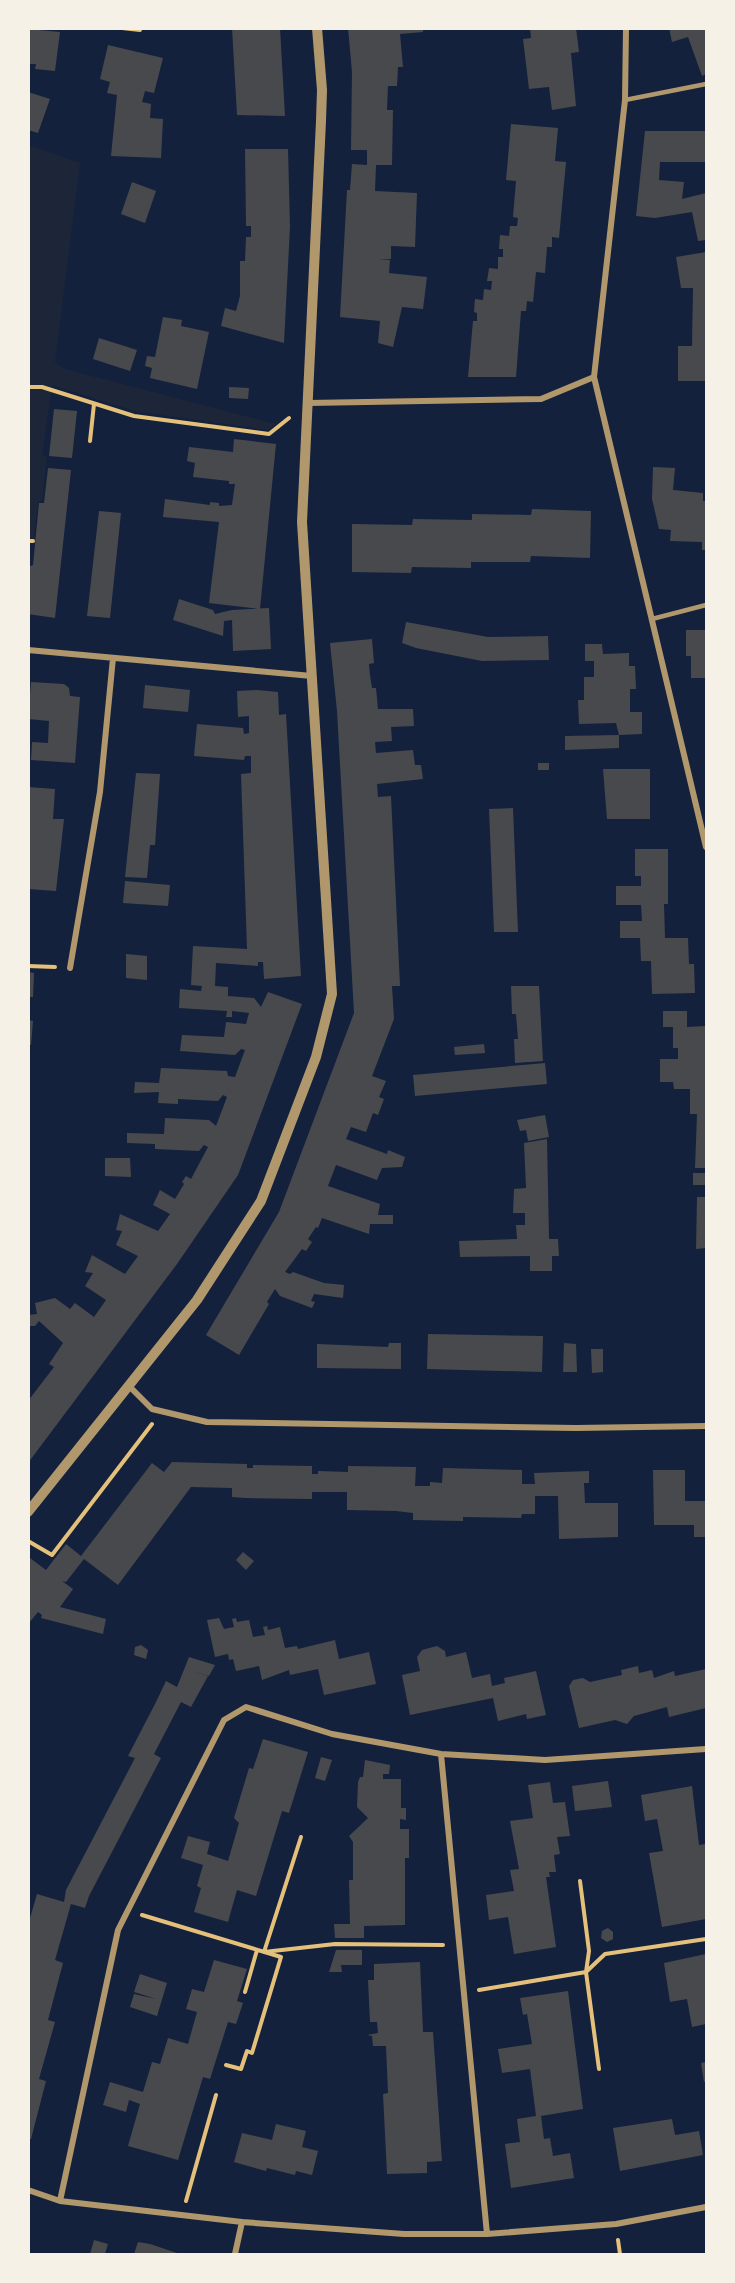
<svg xmlns="http://www.w3.org/2000/svg" width="735" height="2283" viewBox="0 0 735 2283" font-family="'Alegreya Sans',sans-serif">
<style>
.green{fill:#1d2539}
.building{fill:#48494c}
.lines{fill:none;stroke-linecap:round;stroke-linejoin:round}
.path{stroke:#e5c07b;stroke-width:4}
.service{stroke:#b1986c;stroke-width:4.5}
.minor{stroke:#b1986c;stroke-width:6}
.tertiary{stroke:#b1986c;stroke-width:10}
</style>
<rect width="100%" height="100%" fill="#14213d"/>
<!-- green -->
<path class="green" d="M29,145L80,163L55,362L65,369L275,424L268,430L134,411L52,385L42,455L47,456L42,501H38L34,538H29Z"/>
<!-- building -->
<path class="building" d="M232,28H280L285,116L237,115Z
M348,28H423V32L400,34L403,67H398L397,86H388L387,110H393L392,165H376L375,191L417,193L415,247L391,246V259L379,260H390L389,273L427,277L423,309L402,307L393,347L378,343L380,321L340,317L347,190H350L352,164L367,165V150H351L352,72Z
M530,28H576L579,52L571,53L576,106L552,110L549,87L529,89L523,39L531,38Z
M669,28H706V74L702,76L688,37L672,42Z
M28,29L60,32L55,71L35,69L36,64H28Z
M108,45L163,58L154,93L145,91L142,102L151,104L150,118L163,119L161,158L111,156L117,95L107,93L110,82L100,79Z
M28,92L50,99L38,133L28,130Z
M511,124L558,128L555,161L566,162L559,238L552,237V247H547L545,273L536,272L533,302L527,301L526,311H521L516,377H468L473,321H477V313L474,312L475,299L483,300L484,289L491,290L492,281H487L489,268L498,269V257H503V249H499L500,235L509,236L510,226H517L518,218L513,217L516,181L506,180Z
M645,131H706V162H660L659,180L684,182L682,199L706,193V240L698,241L692,212L655,218L636,216Z
M245,149H288L290,227L284,343L221,326L225,308L236,311L240,296V261H245L246,237H251V226H246Z
M132,182L156,191L145,223L121,214Z
M706,252V381H678V346H692L693,288H681L676,257Z
M163,317L182,320L181,326L209,332L197,389L150,378L152,368L145,366L147,356L155,357Z
M99,338L137,350L130,371L93,359Z
M229,387L249,388L248,399L229,398Z
M54,409L77,411L72,458L49,456Z
M234,439L276,444L260,609L209,603L219,522L163,517L165,499L210,505V502L219,503V506L232,505L235,484H229V481L193,477L195,463L187,461L189,447L233,452Z
M653,467L675,468L673,490L703,493V501H706V550H702V542L670,541L671,530L659,529L652,499Z
M48,468L71,470L55,618L28,614V567L33,565L39,503H44Z
M532,509L591,511L590,558L531,556L530,562H471V568L412,567L411,573L352,572V524L412,525L413,519L472,520V514L531,515Z
M99,511L121,513L110,618L87,616Z
M179,599L213,610L215,614L232,610L269,608L271,649L233,651L232,620L224,621L223,636L173,620Z
M406,622L488,637L548,636L549,660L482,661L416,648L402,643Z
M686,630H706V678H691V656H686Z
M372,639L374,663L369,664L370,675L372,688H376L378,709H413L414,726L391,727L392,741L375,742L376,753L413,750L415,765H421L423,779L377,784L378,797L391,796L400,986H392L394,1019L372,1076L386,1081L379,1097L384,1099L378,1115L373,1113L366,1132L351,1127L346,1139L387,1154L388,1150L405,1157L402,1167L382,1168L377,1180L336,1165L328,1186L380,1204L378,1215H393V1224H370L369,1234L322,1218L318,1228L316,1227L308,1239L312,1242L306,1251L302,1249L285,1272L290,1274L293,1272L324,1283L344,1285L343,1298L314,1294L311,1301L315,1302L312,1308L280,1296L275,1289L267,1302L269,1304L239,1355L206,1335L279,1212L354,1013L337,711L330,643Z
M585,644H602L603,654L629,653V666H635L636,689H630V712H642V734L619,735L616,723L579,724L578,700H584V677H594V661H585Z
M31,682L64,684L69,688L70,696L80,697L75,763L31,760L32,742L48,743L49,721L28,719Z
M145,685L190,690L188,712L143,708Z
M257,690L278,692L279,715L286,714L301,976L264,979L263,962H258V966L216,963L215,986L228,987V996L254,998L261,1007L268,992L302,1004L238,1175L177,1264L28,1463V1401L54,1367L49,1364L63,1343L39,1321L35,1326H28V1315L37,1314L35,1303L55,1298L70,1309L75,1303L94,1317L106,1300L85,1286L93,1273L85,1272L92,1255L125,1274L138,1256L116,1245L122,1231L116,1230L120,1214L158,1231L170,1214L153,1205L160,1190L175,1199L184,1184L182,1182L186,1176L191,1179L208,1147L204,1145L199,1151L155,1149V1144L127,1143V1133L164,1134L165,1118L209,1120L216,1126L227,1097L223,1095L218,1101L178,1099V1104L158,1103L159,1092L134,1093L135,1082L159,1083L161,1068L227,1071L228,1076L235,1077L245,1050L241,1049L235,1055L180,1051L182,1035L224,1037L226,1022L246,1024L249,1013L232,1011V1017H226L227,1011L179,1008L180,989L201,991L202,986L191,985L193,946L247,949L241,774L251,773V756H245L244,760L194,756L197,724L243,728L244,734L249,733V716L238,717L237,691Z
M619,735V748L565,750V736Z
M538,763H549V770H538Z
M603,769H650V819H607Z
M136,773L160,774L155,845H150L147,878L125,877Z
M28,787L55,789L53,819H64L56,891L28,889Z
M513,808L518,932H494L489,809Z
M635,849H668V904H664L665,938H688L689,964H694L695,993L652,994L651,961H641L640,938H620V921H642L641,905H616V886H641V876H635Z
M125,881L170,885L168,906L123,903Z
M126,954L147,956V980L126,978Z
M28,972L34,973L33,997H28Z
M511,986H539L543,1061L515,1063L514,1039H518L516,1014H512Z
M663,1011H687V1027L706,1026V1168H695L697,1114H690V1089H674L673,1082H660V1059H678V1048H673V1027H663Z
M28,1020L33,1021L31,1045H28Z
M484,1044L485,1053L455,1055L454,1047Z
M545,1063L547,1084L415,1096L413,1075Z
M545,1115L549,1137L528,1141L526,1130L520,1131L517,1120Z
M547,1139L549,1239H558L559,1256H552V1271H530V1256L460,1257L459,1241L517,1239L516,1225H525V1213H513L514,1189L526,1188L524,1143Z
M105,1158H130L131,1177L105,1176Z
M693,1173H706V1185H693Z
M697,1197H706V1248L696,1249Z
M428,1334L543,1336L542,1372L427,1369Z
M389,1343H401V1369L317,1368V1344L388,1347Z
M564,1343L576,1344L577,1372H563Z
M591,1349H603V1372L592,1373Z
M172,1462L247,1464V1468H253V1465L312,1466V1474H318V1471L348,1472V1466L416,1467L415,1486H430V1482L442,1483L443,1468L522,1470V1484H535L534,1473L589,1471V1483H584L585,1503H618V1537L559,1539L558,1496H535V1514H522L521,1518L463,1517V1521L413,1520V1513L396,1511L347,1510V1492H312V1499L245,1498L232,1497V1488L191,1487L118,1585L84,1559L66,1582L62,1581L73,1589L60,1607L106,1619L103,1634L41,1618L42,1615L38,1612L28,1624L30,1558L46,1570L66,1544L81,1556L152,1463L164,1472Z
M653,1470H685V1501H706V1537H694V1525H654Z
M243,1552L254,1561L246,1570L236,1560Z
M219,1618L224,1629L234,1627L232,1619L236,1618L237,1622L249,1620L253,1637L265,1635L263,1627L267,1626L268,1630L280,1627L285,1648L297,1646L298,1649L335,1640L339,1659L369,1652L376,1684L324,1695L318,1669L290,1675L289,1670L262,1680L259,1666L236,1671L233,1659L229,1660L228,1654L215,1657L207,1620Z
M141,1645L148,1650L146,1659L134,1655L135,1647Z
M437,1646L445,1651L446,1657L466,1652L472,1678L490,1674L492,1686L505,1683L504,1678L536,1671L546,1715L527,1719L526,1714L498,1721L493,1698L410,1715L402,1675L420,1671L417,1657L422,1650Z
M189,1657L215,1665L209,1676L192,1671L208,1676L191,1707L181,1702L154,1754L161,1758L89,1896L85,1908L71,1904L55,1960L63,1963L48,2020L55,2022L39,2079L46,2081L31,2139H28V1925L37,1894L64,1902L66,1890L135,1758L128,1756L156,1702L166,1681L177,1687Z
M638,1666L639,1673L652,1670L654,1678L674,1671L675,1676L706,1669V1708L669,1717L667,1707L634,1716L627,1724L615,1720L579,1728L569,1686L573,1680L583,1678L590,1682L622,1675L621,1670Z
M263,1739L308,1752L289,1813L282,1811L256,1896L237,1890L228,1922L194,1912L201,1888L197,1886L203,1865L181,1858L188,1836L210,1842L207,1854L228,1861L239,1823L234,1818L249,1768L253,1769Z
M321,1757L332,1760L325,1781L315,1778Z
M365,1760L390,1765L389,1774H383V1779H401V1808H406V1820L400,1819V1829H409V1858H405V1925L364,1926V1938H335L334,1924H350L349,1880H353V1842L349,1836L368,1818L357,1807L358,1782L360,1777H363Z
M608,1781L612,1807L575,1811L572,1786Z
M550,1782L553,1803L565,1802L570,1836L557,1837L560,1854L554,1855L556,1872H549L550,1877H546L556,1947L514,1954L508,1917L489,1920L486,1895L514,1891L510,1870L519,1869L510,1821L533,1818L528,1785Z
M692,1786L699,1845L706,1844V1919L662,1927L649,1853L663,1851L657,1819L645,1821L641,1795Z
M608,1928L613,1932V1939L607,1942L601,1938L602,1931Z
M336,1950H362V1965H341L342,1972H329Z
M706,1954V2024L692,2027L687,1999L670,2002L664,1963Z
M214,1960L247,1969L237,2001L243,2003L236,2024L228,2022L210,2079L203,2077L178,2160L128,2146L140,2104L129,2100L126,2112L103,2105L110,2082L143,2092L152,2062L160,2064L168,2038L188,2044L197,2012L186,2009L192,1989L204,1992Z
M420,1962L423,2032H433L442,2161L427,2162V2173L387,2174L383,2094L388,2093L386,2046H373L372,2036L367,2035L378,2033L377,2022H370L368,1980H374V1964Z
M140,1974L167,1983L157,2016L130,2007L134,1994L156,1999L134,1992Z
M568,1991L583,2109L541,2116L544,2139L550,2138L553,2156L570,2153L574,2178L511,2188L505,2144L520,2142L517,2119L536,2116L530,2069L502,2073L498,2049L532,2044L527,2014L523,2015L520,1998Z
M706,2062V2081L704,2082L701,2063Z
M672,2119L675,2135L699,2131L703,2155L620,2171L613,2128Z
M276,2124L306,2131L302,2147L318,2151L312,2175L296,2171L295,2175L267,2168L266,2171L234,2162L242,2133L272,2140Z
M94,2240L108,2244L105,2254H90Z
M138,2242L150,2244L180,2254H134Z"/>
<g class="lines">
<!-- path -->
<path class="path" d="M122,28L140,30
M28,387H42L134,416L269,434L289,418
M90,441L94,404
M28,541H33
M28,966L55,967
M28,1541L52,1555L152,1424
M301,1837L264,1952L335,1944L443,1945
M580,1881L589,1951L586,1972L599,2069
M142,1915L281,1957L252,2053L247,2051L241,2069L226,2065
M479,1990L586,1972L605,1954L706,1939
M245,1992L257,1950
M186,2201L216,2095
M618,2240L620,2254"/>
<!-- service -->
<path class="service" d="M625,100L706,84
M652,619L706,605"/>
<!-- minor -->
<path class="minor" d="M594,377L706,847
M308,403L541,399L594,377L625,100L626,28
M28,650L312,676
M70,968L100,792L113,658
M128,1385L152,1409L207,1422L576,1428L706,1426
M441,1754L487,2234
M28,2190L60,2201L242,2222L404,2234H487L616,2224L706,2207
M60,2201L118,1930L224,1720L246,1707L332,1734L441,1754L545,1760L706,1749
M235,2254L242,2222"/>
<!-- tertiary -->
<path class="tertiary" d="M28,1512L197,1300L261,1201L316,1057L332,994L302,522L321,121L322,90L317,28"/>
</g>
<!-- border -->
<rect width="735" height="2283" fill="none" stroke="#f6f1e7" stroke-width="60"/>
</svg>
